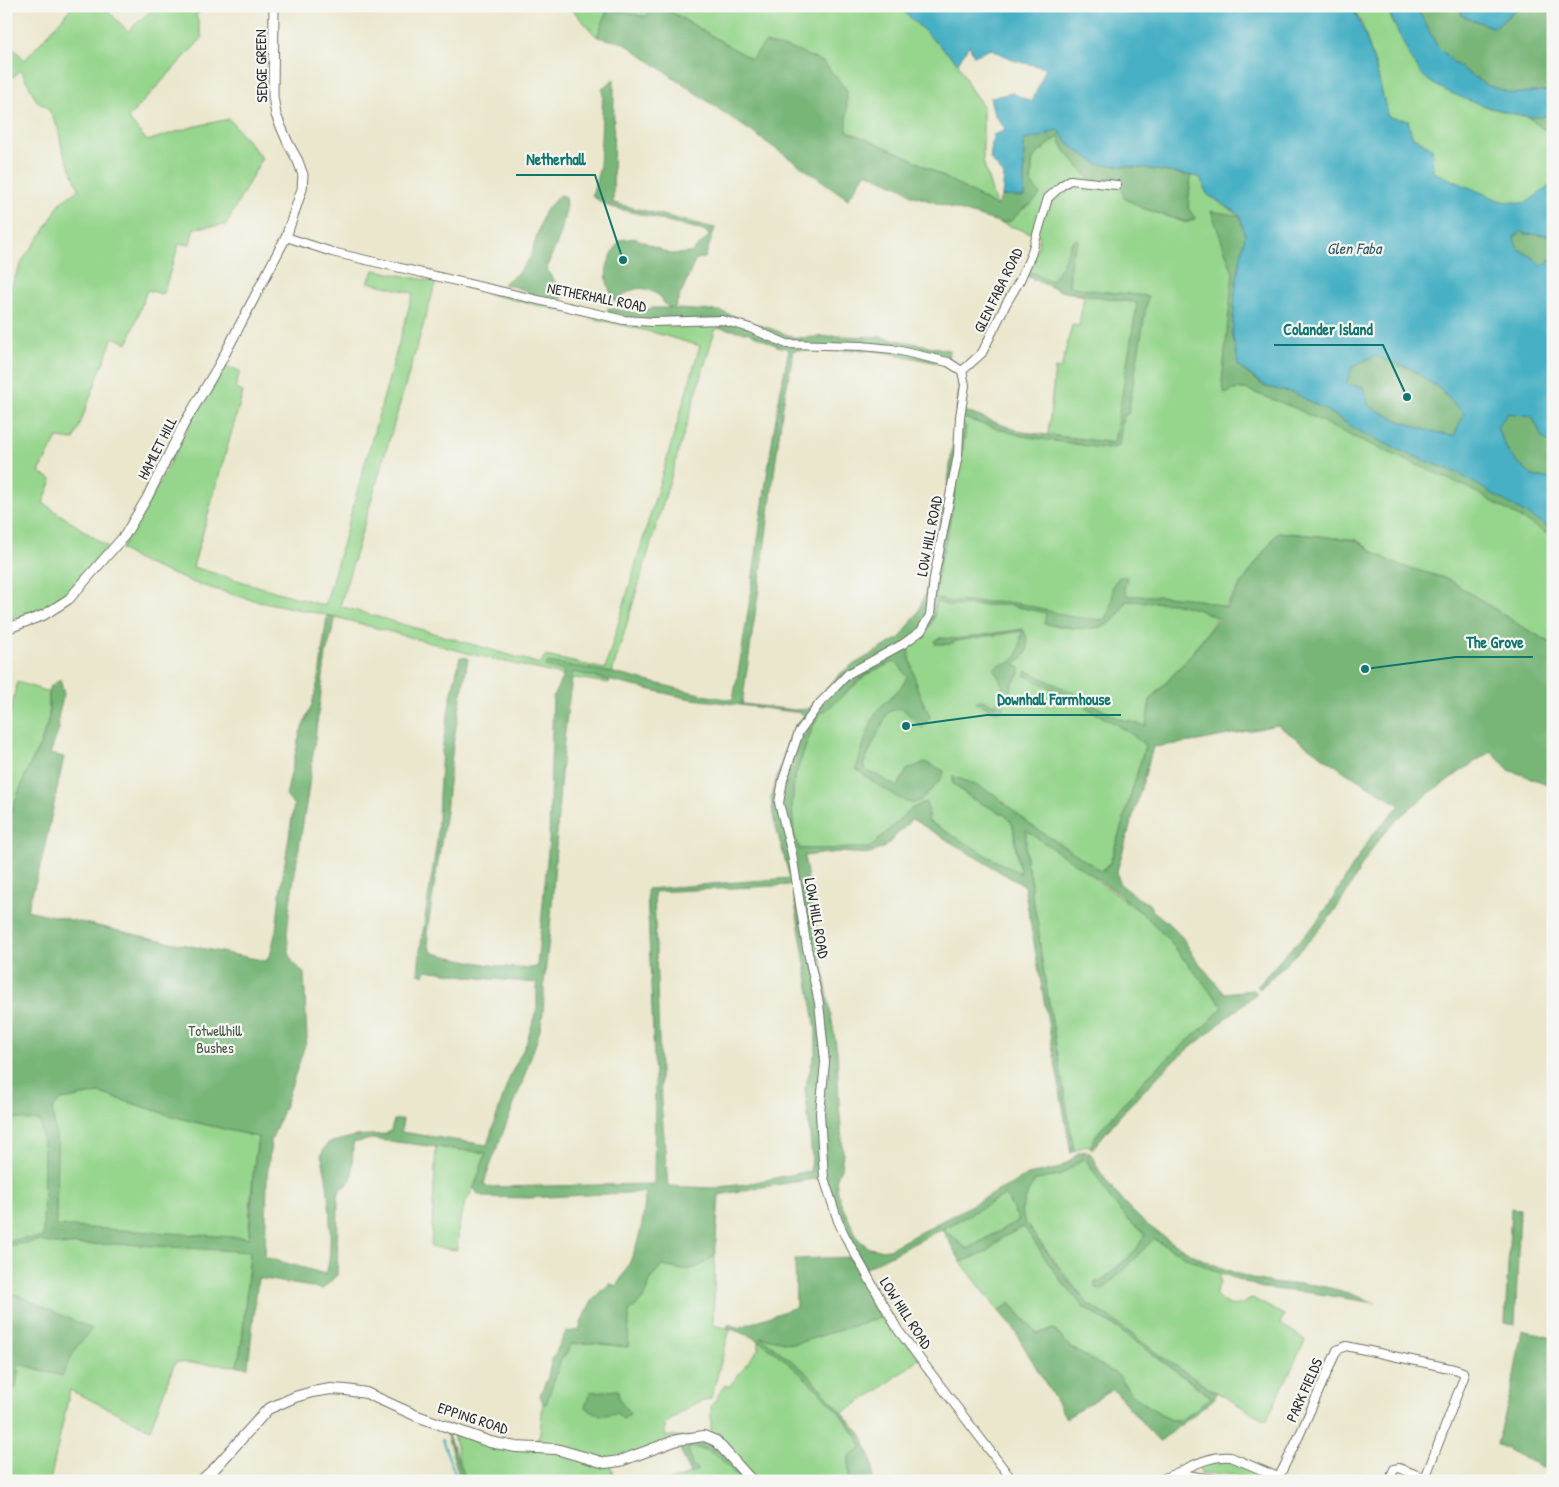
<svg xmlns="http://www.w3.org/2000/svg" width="1559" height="1487" viewBox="0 0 1559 1487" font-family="'Patrick Hand',sans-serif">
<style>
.green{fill:#95d58c;stroke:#60805c}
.forest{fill:#78b678;stroke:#527052;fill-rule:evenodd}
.water{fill:#46b0c4;stroke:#386e78;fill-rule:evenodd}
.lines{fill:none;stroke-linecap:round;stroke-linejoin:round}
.stream{stroke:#46b0c4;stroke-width:2}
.minor-casing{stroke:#6e6d64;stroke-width:10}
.tertiary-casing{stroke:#6e6d64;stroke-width:11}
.secondary-casing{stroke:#6e6d64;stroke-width:12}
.minor{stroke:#fff;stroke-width:8}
.tertiary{stroke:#fff;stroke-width:9}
.secondary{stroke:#fff;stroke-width:10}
.labels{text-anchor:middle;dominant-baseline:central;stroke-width:4.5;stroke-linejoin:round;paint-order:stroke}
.street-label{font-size:15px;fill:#2b2b2b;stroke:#f6f6f2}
.park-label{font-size:15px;fill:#465643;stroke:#f6f6f2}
.water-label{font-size:16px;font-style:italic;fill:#345a61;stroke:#f6f6f2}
.leader{fill:none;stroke:#0f766e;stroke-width:2}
.callout-dot{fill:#0f766e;stroke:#f6f6f2;stroke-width:2}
.callout-label{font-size:16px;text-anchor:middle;font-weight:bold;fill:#0f766e;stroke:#f6f6f2;stroke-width:4.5;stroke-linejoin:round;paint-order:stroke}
</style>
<rect width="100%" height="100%" fill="#f6f6f2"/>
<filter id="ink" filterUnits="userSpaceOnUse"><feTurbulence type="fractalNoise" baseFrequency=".02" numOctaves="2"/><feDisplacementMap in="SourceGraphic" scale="10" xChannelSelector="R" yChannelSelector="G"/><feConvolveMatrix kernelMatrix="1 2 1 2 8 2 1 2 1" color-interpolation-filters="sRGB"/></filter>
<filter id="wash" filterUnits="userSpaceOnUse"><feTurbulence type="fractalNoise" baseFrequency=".0096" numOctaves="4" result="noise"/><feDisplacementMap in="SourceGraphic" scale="20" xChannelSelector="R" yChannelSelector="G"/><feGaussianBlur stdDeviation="1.12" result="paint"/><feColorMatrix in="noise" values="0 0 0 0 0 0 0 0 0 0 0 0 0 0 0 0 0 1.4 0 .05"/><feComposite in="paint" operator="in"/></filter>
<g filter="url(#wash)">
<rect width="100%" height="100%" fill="#ebe7cd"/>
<!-- green -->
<path class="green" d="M73,6H103L128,31L156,6H212L196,14L202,38L128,118L147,141L192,127L229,119L262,158L226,225L194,228L190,244H179L163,294L147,290L128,343L113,337L74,440L57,438L39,472L52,480L43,503L108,547C94,564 80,583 63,596C47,609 25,615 6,622V297L24,258L44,231L60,203L79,189L62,148L58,128L48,108L37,101L21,70L6,83V41L25,60Z
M569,6H653L646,17L608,8L597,37Z
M661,6H898L958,63L970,88L983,106V161L996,206L910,158L847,131L751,59Z
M1352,6H1387L1392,21L1421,72L1433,84L1490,108L1528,117L1553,136V184L1526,203L1501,201L1433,172L1432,148L1412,136L1388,118L1376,67L1362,24Z
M1058,137L1065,151L1090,180L1122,183L1142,208L1186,223L1195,219L1188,208L1190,175L1200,177L1207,194L1240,216L1245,237L1232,333L1239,367L1265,387L1292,392L1553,530V644L1524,628L1448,579L1395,564L1372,551L1357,540L1278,532L1190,656L1150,700L1146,726L1145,746L1125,816L1110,862L1094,878L1146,916L1166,937L1223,1007L1209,1022L1148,1076L1097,1134L1090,1147L1086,1145L1074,1151L1041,956L1038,926L1031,890V878L1026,862L1025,830L1029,824L994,794L953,776V784L971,798L1005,815L1013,825L1017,859L1021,874L994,860L928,821V809H911L870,848L800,849L794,836L792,806L794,779L813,726L820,714L872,671L894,662L908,649L934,618L936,583L962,455L966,426L959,422L960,417L1022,436L1114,443L1048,435L1055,368L1061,369L1072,325L1079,326L1084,296L1061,291L1022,274L1037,250L1040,236L1001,223C1018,220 1017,210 1031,204L1032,162L1035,156Z
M374,270L436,282L340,606L540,664L545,656L605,669L700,346L652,332L489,294L492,286L607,313L722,320L720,328L715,330L609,683L575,678L471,654L336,617L249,599L197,584L139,561L121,549L160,482L195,413L226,366L240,371L235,389L243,392L193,567L325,606L413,293L368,282Z
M17,682L49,692V717L41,743L28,769L6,824V713L10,714Z
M100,1093L182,1119L258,1137C253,1174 247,1216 250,1252L242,1342L237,1366L175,1362L150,1429L70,1390L50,1481H6V1118L40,1121L61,1100Z
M436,1147L486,1153L474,1188L465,1203L459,1226L457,1250L431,1247Z
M1084,1158L1130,1222L1145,1234L1137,1249L1102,1281L1106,1287L1154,1239L1187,1258L1220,1273V1283L1215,1294C1228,1308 1236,1309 1252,1298L1284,1315L1280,1324L1292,1331L1305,1341L1266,1421L1186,1374L1088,1304L1026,1224L1021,1212L1028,1192L1035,1180L1059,1176Z
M1005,1195L1019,1220L967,1249L943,1229Z
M1024,1226L1061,1281L1084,1307L1114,1326L1212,1398L1181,1420H1170L1132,1395L1119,1376L1070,1347L1054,1329L1037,1334L1010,1303L999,1311L961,1262L987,1252L1003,1237Z
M715,1255L713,1322L714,1325L730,1329L711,1398L692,1405L665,1424V1436L711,1437V1406L725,1385L729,1387L759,1348V1336L794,1344L889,1315L919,1359L879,1390L840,1414L861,1442L862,1449L849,1457V1481H669L690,1474L677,1441L610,1463L615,1481H466L460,1463L453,1434L533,1448L540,1433L543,1403L546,1404L560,1362L572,1344L592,1343L628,1347L629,1312L643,1299L653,1275L662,1266C688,1271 693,1273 715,1255Z
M1223,1456L1271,1476L1272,1481H1248L1235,1475L1201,1473L1199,1466Z"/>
<!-- forest -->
<path class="forest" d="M653,6H661L751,59L765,43L792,49L823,62L847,90V131L910,158L996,206L1002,196L1024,197V140L1041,137L1057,130L1071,146L1098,164L1144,168L1191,176L1188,208L1195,218L1187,222L1142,208L1124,198L1121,183L1090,180L1066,151L1058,137L1035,156L1032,162L1031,182L1040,195L1031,204L1025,207L1011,221L1001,223L911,195L902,188L866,172L848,199L624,43L597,37L608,8L646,17Z
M1416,6H1460L1462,16L1495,28L1519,6H1553V17L1550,22L1553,29V90L1513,94L1484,84L1454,63L1437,46Z
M614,79L613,203L715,228L705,258L696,259L674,309L720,311L797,338L836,336L880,337L949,350L948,362L962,371L961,410L1022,432L1114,443L1137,303L1061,291L1022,274L1033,273L1051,281L1061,267L1071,243L1078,238V243L1071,256L1069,286L1090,290L1148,296L1128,414L1123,416L1119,446L1108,449L1022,436L960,417L959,422L966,426L947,537C941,556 935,578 936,598L949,602H1007L1027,605L1071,617L1104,620C1110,611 1114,598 1112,587L1119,577H1127L1124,589L1128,596C1160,596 1195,595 1226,608L1260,557L1278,532L1357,540L1372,551L1395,564L1448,579L1524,628L1553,644V786L1509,770L1491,751C1455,776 1415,799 1385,832C1365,854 1355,881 1338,906C1317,937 1286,962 1260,989L1257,986L1292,947L1312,928L1329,905L1372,835L1400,805L1345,772L1277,725L1198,741L1153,747L1117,871L1119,883L1136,897L1149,904L1152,910L1167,922L1182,937L1195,958L1224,993L1253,990L1257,993L1167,1067L1124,1111L1092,1149L1090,1147L1097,1134L1148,1076L1209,1022L1223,1007L1166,937L1146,916L1115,891L1026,830V862L1031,878V890L1038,926L1041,956L1074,1151L1071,1153L1024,886L912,819L886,846L870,854L838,852L804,856L837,1051L839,1104L843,1153L841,1168L836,1180L838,1193L841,1204L858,1239L869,1248L881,1250L889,1249L1028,1175L1057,1169L1070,1161L1078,1153L1086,1151L1084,1158L1059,1176L1035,1180L1028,1192L1021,1212L1026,1224L1066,1278L1088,1304L1113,1320L1159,1355L1217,1393L1214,1399L1159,1442L1113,1389L1066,1418L1013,1328L999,1311L1010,1303L1037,1334L1053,1329L1070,1347L1119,1376L1132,1395L1170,1420H1181L1212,1397L1114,1326L1084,1307L1061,1281L1024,1227L1003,1237L987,1252L961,1262L942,1229L864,1269L821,1178L755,1188L719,1195L715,1255C693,1273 688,1271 662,1266L653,1275L643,1299L629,1312L628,1347L592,1343L572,1344L560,1362L546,1404L543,1403L540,1395L548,1377L551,1362L566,1332L579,1330C584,1312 594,1293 611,1284L616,1286C635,1260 645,1224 645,1192L528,1198L485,1197L478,1194L474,1188L486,1153L371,1139L353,1143L352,1177L347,1185L341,1188L338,1197L337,1275L323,1289L258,1278L248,1367L237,1366L242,1342L250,1252L124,1244L61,1245L40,1241L6,1246V1241L43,1237L44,1152L40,1121L6,1118V824L28,769L41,743L49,717V688L60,679L64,694L58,717L59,729L50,754L64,757L41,864L27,910L155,939L266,961L271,952L276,930L281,888L294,805L286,796L300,733L312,705L319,677L327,616L336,617L326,654L308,792L290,903L287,934L289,953L292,961L304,973L307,1039L286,1102L271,1141L267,1177L265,1257L325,1274C333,1265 330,1206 328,1192C327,1179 324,1166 321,1154L328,1143L356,1136L386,1134L391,1130L394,1120L403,1119L401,1132L487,1145L510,1076L526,1044L537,1008V983L480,978L426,970L424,975L418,974L420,951L437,842L439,795L442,751L450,701L460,657L468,658L453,744L446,811L427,933L429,947L433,953C456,958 517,973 537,967L549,840L553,697L565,671L545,666L548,662L614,673L708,696L733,700C756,583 764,465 789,349L777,346L750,333L720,328L722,321L653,322L607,316L608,308L636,313L652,308H671C661,304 664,299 658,295C638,282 631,290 615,302C601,275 605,265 620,240L635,238L670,254L691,253L709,236L706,231L608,206L592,196L600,166L603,88ZM794,350H866L890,353L947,365L956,374L959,390L947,492L925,593L919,611L901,637L851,666L839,675L809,709L794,710L742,704L762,566L783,405ZM1126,601L1173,603L1196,609L1219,618L1190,656L1150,701L1146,726L1118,718L1088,702L1086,708C1106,719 1129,729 1145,746L1111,862L1102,871L1029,824L994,794L971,783L953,776V783L971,798L1005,815L1013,825L1020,873L994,860L928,821V809L925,802L911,809L870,848L800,849L794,836L792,806L794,779L813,726L820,714L835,703L858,681L872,671L894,662L899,665L907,677C900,692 888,698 878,710C868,723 862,753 856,769C865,776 903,804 912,803C919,803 927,795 931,790C937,784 942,779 944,771L925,762L907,770L897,787L875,774L866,771L863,765L888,712L902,708L922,728L930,717L917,688L908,649C927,632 933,628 936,602L949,606L1008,605L1046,613L1044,624C1064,626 1095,635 1113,621C1118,616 1122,608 1126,601ZM573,672L686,698L802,713L804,716L794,728L787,744L771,798L774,820L790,878L647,889L655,1081L654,1184L488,1187L484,1183C498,1142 516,1103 529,1062C534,1048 540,1034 542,1019C545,1004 543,988 545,974C558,873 556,772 573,672ZM792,885L816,1029V1050L805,1087L812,1158L810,1171L746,1184L712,1188L668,1186L661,1102L654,892ZM100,1093L182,1119L258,1137L254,1167L249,1238L56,1226L57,1143L52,1109L61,1100ZM1005,1195L1019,1220L967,1249L943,1229Z
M1553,115V136L1528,117Z
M560,195L565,197L566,210L560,236L547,266L548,272L564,294L561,301L553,304L522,289L503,284L518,273L530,258L544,212Z
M1211,211L1240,216L1245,237L1236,282L1232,333L1239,367L1265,387L1292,392L1328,411L1357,430L1403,452L1458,473L1553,530V537L1469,488L1338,430L1295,408L1245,389L1234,390L1225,394L1222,382L1233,273Z
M1522,231L1525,234L1553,235V258L1542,266L1535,259L1517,248L1514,237Z
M1374,356L1409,368L1439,388L1464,414L1454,437C1424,430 1396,421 1369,406L1363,387L1346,384L1353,366Z
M1508,413L1532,416L1542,437L1553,447V479L1532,476L1509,454L1497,427Z
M1023,629C1027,637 1031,649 1024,656C1020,660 1018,661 1015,665L1020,668V674L1013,683L1002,711L995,712L981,704L975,703L978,700L985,701L994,705C1009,694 1002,681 993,669L1000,664C1021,665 1019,646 1022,631L956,641L950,644H935V641L940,638L956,639Z
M1027,671L1084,698L1081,703L1024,675Z
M1088,1152C1095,1156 1095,1163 1099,1170C1104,1178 1110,1185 1115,1192C1136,1219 1163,1238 1192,1254C1216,1267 1251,1280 1278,1284C1287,1285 1296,1283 1305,1284C1329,1286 1354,1294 1375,1303L1312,1293L1262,1288L1220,1273L1187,1258L1154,1239L1106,1287L1101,1290L1095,1288V1282L1102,1281L1137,1249L1145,1234L1130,1222L1110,1199L1086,1158Z
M1511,1208L1520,1209L1515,1325L1505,1323Z
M853,1257L889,1315L794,1344L761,1337L806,1372L862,1435L873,1465V1481L849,1480V1456L862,1449C858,1422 781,1353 756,1339C747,1334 737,1332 727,1327L729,1324L738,1328L796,1307L795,1259Z
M6,1290L92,1329L77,1346L62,1376L19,1364L16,1388L6,1395Z
M1522,1330L1553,1337V1473L1497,1444L1512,1388Z
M618,1390L619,1399L630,1414L623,1419L616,1413L600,1416L585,1407L590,1392Z
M443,1424L467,1481H461Z
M704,1436L752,1481H741C728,1465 711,1445 688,1448L692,1465L698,1470L690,1474L677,1440Z"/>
<!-- water -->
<path class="water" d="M898,6H1352C1370,41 1379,79 1388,117L1408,120L1412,136L1432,148L1433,172L1501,201L1526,203L1553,184V235L1525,234L1522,231L1514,237L1517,248L1535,259L1542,266L1553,258V447L1542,437L1532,416L1508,413L1497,427L1509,454L1532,476L1553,479V530L1458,473L1403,452L1357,430L1328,411L1294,393L1267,387L1239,367L1232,333L1236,282L1245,235L1239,214L1207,194L1200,177L1144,168L1098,164L1071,146L1057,130L1041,137L1024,140V197L1002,196L1004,175L990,159L993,135L1006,130L994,114L990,98L1012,93L1032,102L1046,68L1016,61L991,49L974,56L969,45L958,63ZM1374,356L1409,368L1439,388L1464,414L1454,436C1424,431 1396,421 1369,406L1363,387L1346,384L1353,366Z
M1387,6H1416L1437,46L1454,63L1484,84L1513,94L1553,90V116C1544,116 1534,118 1526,116C1500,112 1435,93 1420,72C1408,55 1394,25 1387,6Z
M1460,6H1519L1495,28L1462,16Z"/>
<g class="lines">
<!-- stream -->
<path class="stream" d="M442,1440L458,1481"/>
</g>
</g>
<g filter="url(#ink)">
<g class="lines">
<defs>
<path id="minor" d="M286,237L332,252L624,320L653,322L722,320L750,328L787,344L862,346L892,349L948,362L962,371
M962,371L965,385L960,417L958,455L934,578L930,615L921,631L903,644L848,674L820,703L799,732L783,780L779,803L792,854L807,948L819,1003L825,1062L820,1113L824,1178L838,1221L845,1236L898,1330L1013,1481
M962,371L982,353L1006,304L1020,280L1031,255L1048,198L1061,186L1070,180L1117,185
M1176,1473C1194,1465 1211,1455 1231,1457L1278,1477
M1157,1481L1176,1473L1199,1477L1232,1481
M1277,1481L1300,1434L1337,1350L1346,1346L1454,1369L1463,1372L1464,1377L1424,1481
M1394,1481L1392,1474L1394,1469L1399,1468L1425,1478"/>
<path id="tertiary" d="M6,629L44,615L69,599L125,535L147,498L184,424L219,365L286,237L302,189L303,175L298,161L288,143L276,115L273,96L274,6"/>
<path id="secondary" d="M201,1481L215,1468L268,1409L295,1397L312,1392L331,1389L346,1390L366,1393L417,1416L490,1442L516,1447L556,1449L605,1463L620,1461L677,1440L704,1436L716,1441L752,1481"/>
</defs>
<!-- minor casing -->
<use href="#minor" class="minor-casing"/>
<!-- tertiary casing -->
<use href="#tertiary" class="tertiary-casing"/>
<!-- secondary casing -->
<use href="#secondary" class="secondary-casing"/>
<!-- minor -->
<use href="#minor" class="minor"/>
<!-- tertiary -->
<use href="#tertiary" class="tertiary"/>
<!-- secondary -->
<use href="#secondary" class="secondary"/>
</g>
</g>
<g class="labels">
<!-- street labels -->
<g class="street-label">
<text transform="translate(261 66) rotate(-91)">SEDGE GREEN</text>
<text transform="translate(998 290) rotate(-64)">GLEN FABA ROAD</text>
<text transform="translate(597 297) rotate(11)">NETHERHALL ROAD</text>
<text transform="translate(157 448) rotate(-63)">HAMLET HILL</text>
<text transform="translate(929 536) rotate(-79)">LOW HILL ROAD</text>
<text transform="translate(817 918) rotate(80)">LOW HILL ROAD</text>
<text transform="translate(906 1313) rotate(57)">LOW HILL ROAD</text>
<text transform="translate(1304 1390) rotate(-66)">PARK FIELDS</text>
<text transform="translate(473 1418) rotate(18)">EPPING ROAD</text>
</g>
<!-- park labels -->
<g class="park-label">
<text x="215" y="1030">Totwellhill<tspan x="215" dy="17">Bushes</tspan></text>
</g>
<!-- water labels -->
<g class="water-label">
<text x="1354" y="248">Glen Faba</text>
</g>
</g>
<!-- callouts -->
<path class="leader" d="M623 260L595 175H516M1407 397L1383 345H1274M1365 669L1456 657H1533M906 726L987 715H1121"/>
<g class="callout-dot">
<circle cx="623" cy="260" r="5"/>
<circle cx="1407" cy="397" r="5"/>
<circle cx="1365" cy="669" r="5"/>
<circle cx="906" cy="726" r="5"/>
</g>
<g class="callout-label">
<text x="556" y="165">Netherhall</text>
<text x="1328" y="335">Colander Island</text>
<text x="1495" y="648">The Grove</text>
<text x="1054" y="705">Downhall Farmhouse</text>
</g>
<!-- margin -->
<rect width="1559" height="1487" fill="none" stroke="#f6f6f2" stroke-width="25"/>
</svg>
